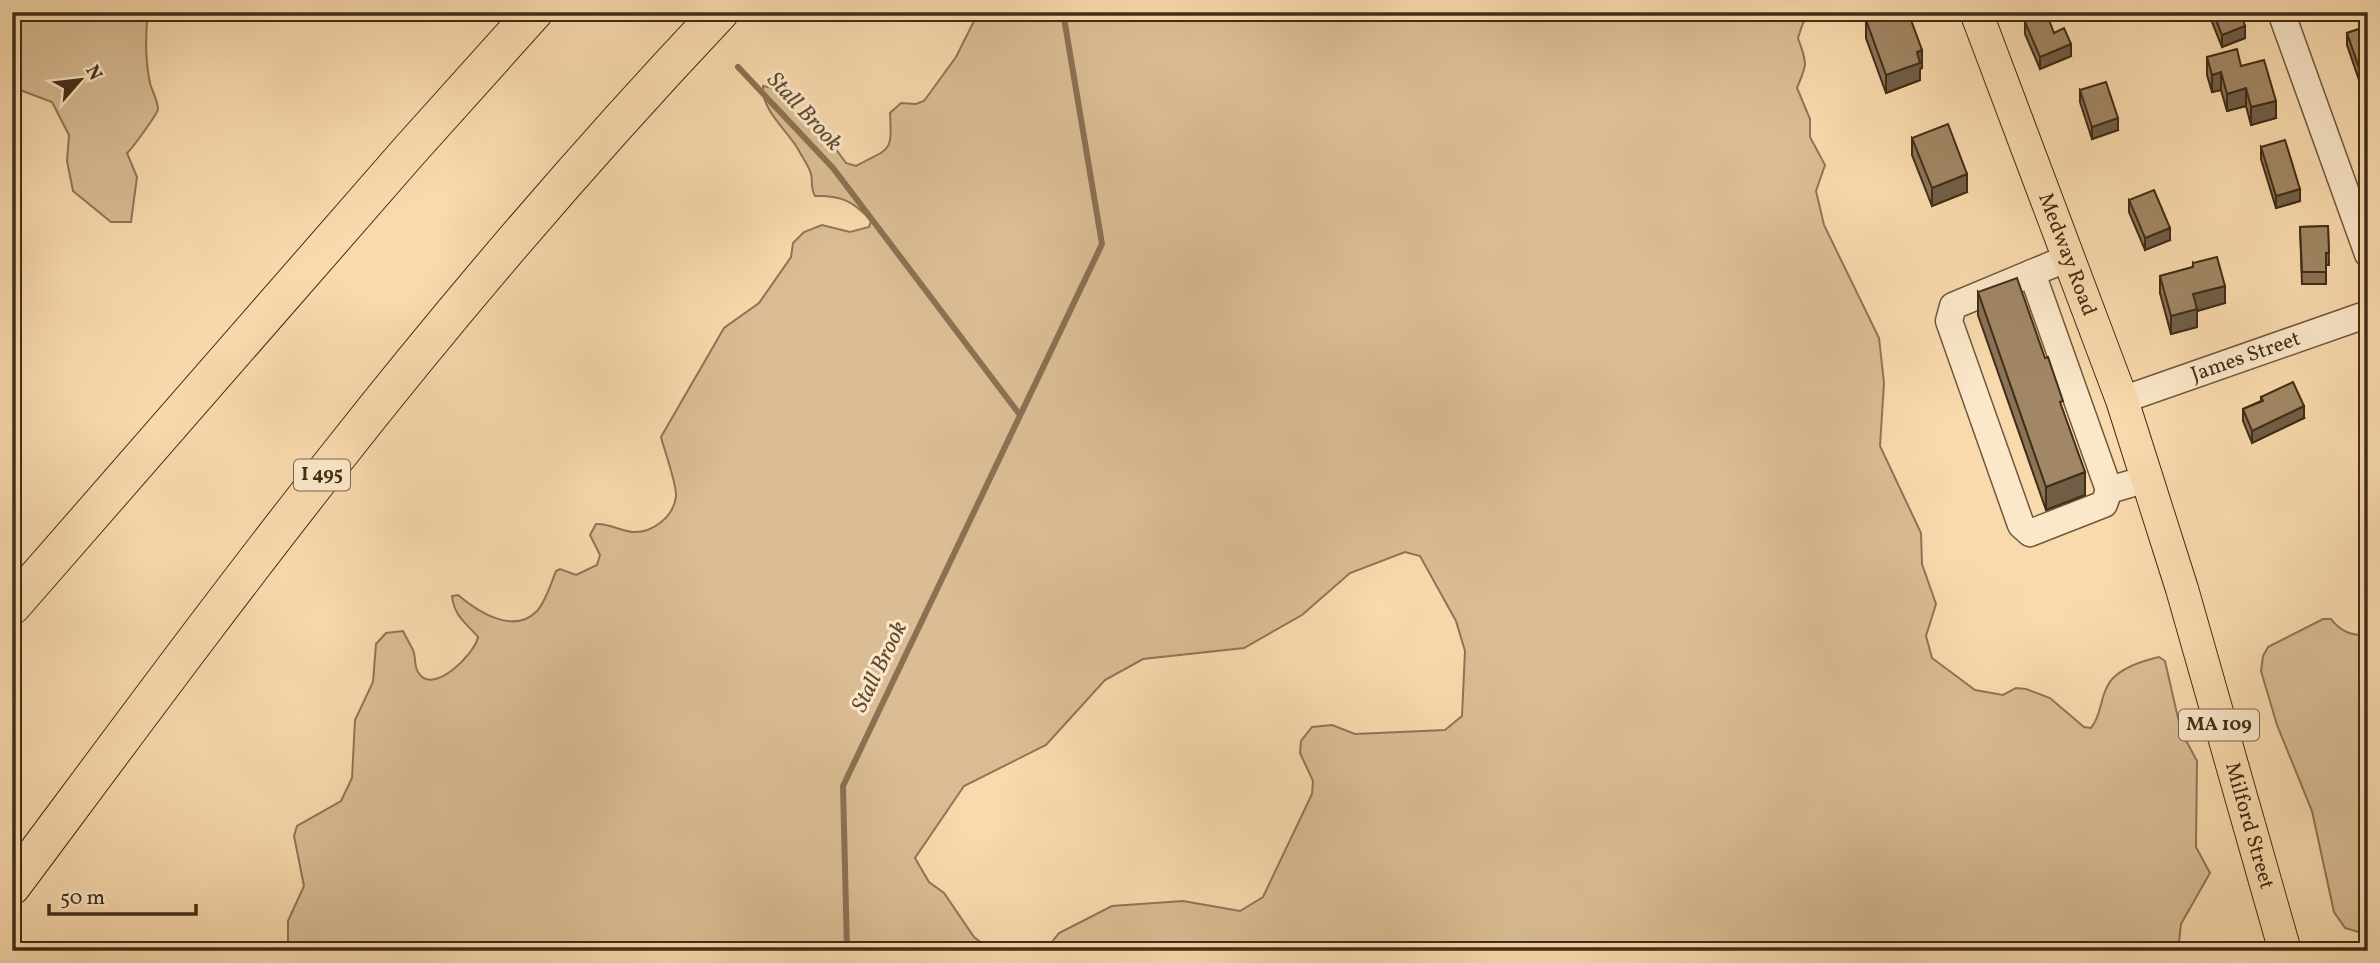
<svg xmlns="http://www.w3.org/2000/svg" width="2380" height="963" viewBox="0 0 2380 963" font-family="Vollkorn,serif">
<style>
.green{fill:#dabd94;stroke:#8e7556;stroke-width:2}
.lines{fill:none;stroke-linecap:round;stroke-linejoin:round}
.stream{stroke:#8b7152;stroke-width:6}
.minor-casing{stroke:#70583c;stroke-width:29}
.major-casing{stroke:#422d17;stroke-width:34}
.highway-casing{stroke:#422d17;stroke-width:39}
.minor{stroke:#fbe7ca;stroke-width:26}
.major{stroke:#f9daad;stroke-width:32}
.highway{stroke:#f9daad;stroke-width:37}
.wall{fill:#8a7457;stroke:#422d17;stroke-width:2}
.shaded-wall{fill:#715e47;stroke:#422d17;stroke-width:2}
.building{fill:#a18765;stroke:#422d17;stroke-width:2}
.labels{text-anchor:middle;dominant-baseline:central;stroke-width:6;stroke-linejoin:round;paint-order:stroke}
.shield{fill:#fbe7ca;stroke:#7a654d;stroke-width:2}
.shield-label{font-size:19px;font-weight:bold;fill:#422d17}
.street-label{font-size:21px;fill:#422d17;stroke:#fbe7ca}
.water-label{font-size:23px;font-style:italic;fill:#604a30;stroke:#fbe7ca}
</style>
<rect width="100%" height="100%" fill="#f9daad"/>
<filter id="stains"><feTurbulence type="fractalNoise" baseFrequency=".00286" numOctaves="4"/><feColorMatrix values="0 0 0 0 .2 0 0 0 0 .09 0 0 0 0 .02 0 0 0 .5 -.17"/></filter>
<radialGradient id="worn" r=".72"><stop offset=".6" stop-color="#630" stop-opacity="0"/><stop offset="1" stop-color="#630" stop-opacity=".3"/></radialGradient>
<!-- green -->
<path class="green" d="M12,12H148C145,37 145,59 150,83C152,91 158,101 158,109C158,113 132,149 127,153L137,177L131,222H111L73,191L67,161L69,135L52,102L12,87Z
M981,12H1813L1803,23L1798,38C1807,64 1808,62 1797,88L1810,119V137L1825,165L1816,191L1824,225L1879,338L1884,383L1880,446L1921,533L1922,564L1936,604L1926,636L1932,658L1975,690L2003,695L2016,688L2026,689L2050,698L2084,727L2091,728C2101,716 2100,700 2107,687C2114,670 2142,661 2159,657L2165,661L2181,731L2197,761L2196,847L2210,873L2181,924L2178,951H1045L1059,933L1112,906L1183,901L1240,911L1263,897L1312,794L1313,781L1300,753L1301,741L1312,727L1332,725L1355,734L1445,730L1462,716L1465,651L1456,621L1420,556L1405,552L1350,573L1302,615L1244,648L1143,659L1105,680L1046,745L964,786L915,858L929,882L944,893L974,937L992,951H288V921L304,886L294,836L297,826L341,801L352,778L355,720L373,682L376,644L386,633L403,631C406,637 410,644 413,650C416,657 414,666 418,672C432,697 475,654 478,637C466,623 454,616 452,596L458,595C478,612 514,635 537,611C546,601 551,583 556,571L560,569L576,575L597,565L600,555L590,535L596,524C609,523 620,531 633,532C652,533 674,517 676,496C677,485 664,449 661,437L724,328L759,303L791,257L793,243L804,232L822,225L850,232L869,227L871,221C854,201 840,195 815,196C810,187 813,182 811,174C809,166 802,157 798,149C787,130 761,110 763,86L773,88L832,144L846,163L856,166C891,147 892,154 890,113L901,103L916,104L924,101L956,57L973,23Z
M2323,619H2331C2341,632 2352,636 2368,635V934H2365L2345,928L2334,912L2312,811L2277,725L2261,671L2263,656L2268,647Z"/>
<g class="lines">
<!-- stream -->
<path class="stream" d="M738,67L833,168L1020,415
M847,951L843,786L1102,244L1063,12"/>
<defs>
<g id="minor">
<path d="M2281,12L2368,254"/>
<path d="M2068,258L1953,306L1949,321L2021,525L2030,533L2104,504L2109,490L2147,479"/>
<path d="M2032,273L2109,490"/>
<path id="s1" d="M2122,400L2368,314"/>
</g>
<g id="major">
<path id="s2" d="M1976,12L2122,400L2182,589L2285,951"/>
</g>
<path id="highway" d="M12,606L410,150L534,12
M12,886C118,744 223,601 333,462C455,307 584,156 720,12"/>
</defs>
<!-- minor casing -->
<use href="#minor" class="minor-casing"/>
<!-- major casing -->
<use href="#major" class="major-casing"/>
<!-- highway casing -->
<use href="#highway" class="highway-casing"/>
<!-- minor -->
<use href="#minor" class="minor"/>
<!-- major -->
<use href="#major" class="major"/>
<!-- highway -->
<use href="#highway" class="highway"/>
</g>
<!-- wall -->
<path class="wall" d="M1863,12H1908L1922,68L1920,69V80L1886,93L1866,38V20Z
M2208,12H2240L2245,38L2222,47Z
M2025,22L2054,33L2071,56L2040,69L2025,34Z
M2368,26L2360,83L2347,45V33Z
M2207,57L2241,66L2276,118L2251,125L2246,106L2227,111L2221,90L2212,92L2207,75Z
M2080,90L2118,130L2092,139L2080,102Z
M1912,138L1967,192L1932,206L1912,155Z
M2261,147L2300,201L2276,208L2261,159Z
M2129,200L2170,240L2145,250L2129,212Z
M2328,226L2329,265H2326V284H2302L2300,227Z
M2193,263L2225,303L2197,311V327L2171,334L2160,293V276L2193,267Z
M1978,292L2063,411L2085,495L2046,510L1978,315Z
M2261,397L2304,418L2252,443L2243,421V409L2261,401Z"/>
<!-- shaded-wall -->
<path class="shaded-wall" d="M2245,26V38L2222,47V35Z
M2071,44V56L2040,69V57Z
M1922,50V68L1920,69V80L1886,93V75L1917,52Z
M2368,68V80L2360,83V71Z
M2221,72V90L2212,92V75Z
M2246,88V106L2227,111V94Z
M2276,101V118L2251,125V107Z
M2118,118V130L2092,139V127Z
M1967,174V192L1932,206V188Z
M2300,189V201L2276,208V196Z
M2170,228V240L2145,250V238Z
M2225,286V303L2197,311V327L2171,334V316L2193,294Z
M2304,406V418L2252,443V431Z
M2085,472V495L2046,510V487Z"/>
<!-- building -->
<path class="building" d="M1869,12H1908L1922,50L1917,52L1920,63L1886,75L1866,20L1871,18Z
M2046,12L2054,33L2064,28L2071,44L2040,57L2025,22Z
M2213,12H2240L2245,26L2222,35Z
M2368,26V68L2360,71L2347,33Z
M2237,49L2241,66L2264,60L2276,101L2251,107L2246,88L2227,94L2221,72L2212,75L2207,57Z
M2106,82L2118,118L2092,127L2080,90Z
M1948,124L1967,174L1932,188L1912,138Z
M2285,140L2300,189L2276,196L2261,147Z
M2154,190L2170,228L2145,238L2129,200Z
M2328,226L2329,253H2326V272H2302L2300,227Z
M2217,257L2225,286L2193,294L2197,309L2171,316L2160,276L2193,267V263Z
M2017,278L2045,358L2048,357L2063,401L2060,402L2085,472L2046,487L1978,292Z
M2293,382L2304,406L2252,431L2243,409L2263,401L2261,397Z
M2368,948V951H2356L2355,950Z"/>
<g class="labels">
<!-- shield labels -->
<g class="shield">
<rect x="294" y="459.5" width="56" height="31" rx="5"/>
<rect x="2179" y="709.5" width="80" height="31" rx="5"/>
</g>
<g class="shield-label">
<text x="322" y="475">I 495</text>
<text x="2219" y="725">MA 109</text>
</g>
<!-- street labels -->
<g class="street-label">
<text stroke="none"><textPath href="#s2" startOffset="259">Medway Road</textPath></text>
<text stroke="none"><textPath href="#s1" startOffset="131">James Street</textPath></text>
<text stroke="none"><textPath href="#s2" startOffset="859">Milford Street</textPath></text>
</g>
<!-- water labels -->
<g class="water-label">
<text transform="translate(804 112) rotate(47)">Stall Brook</text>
<text transform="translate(880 667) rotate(-64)">Stall Brook</text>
</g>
</g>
<!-- margin -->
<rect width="2380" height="963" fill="none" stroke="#f9daad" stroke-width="42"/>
<rect x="14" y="14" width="2352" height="935" fill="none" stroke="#422d17" stroke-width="3.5"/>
<rect x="21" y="21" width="2338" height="921" fill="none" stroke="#422d17" stroke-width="2"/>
<!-- north arrow -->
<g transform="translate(80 80) rotate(62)" stroke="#fbe7ca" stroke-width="5" paint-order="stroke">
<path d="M0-5L12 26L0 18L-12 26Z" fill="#422d17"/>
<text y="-10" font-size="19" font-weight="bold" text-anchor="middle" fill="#422d17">N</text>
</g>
<!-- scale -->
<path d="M49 904v10h147v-10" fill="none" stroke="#422d17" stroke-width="3.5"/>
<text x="60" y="904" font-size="21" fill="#422d17" stroke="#fbe7ca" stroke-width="5" paint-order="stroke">50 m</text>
<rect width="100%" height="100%" filter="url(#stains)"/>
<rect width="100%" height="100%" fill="url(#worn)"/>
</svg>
